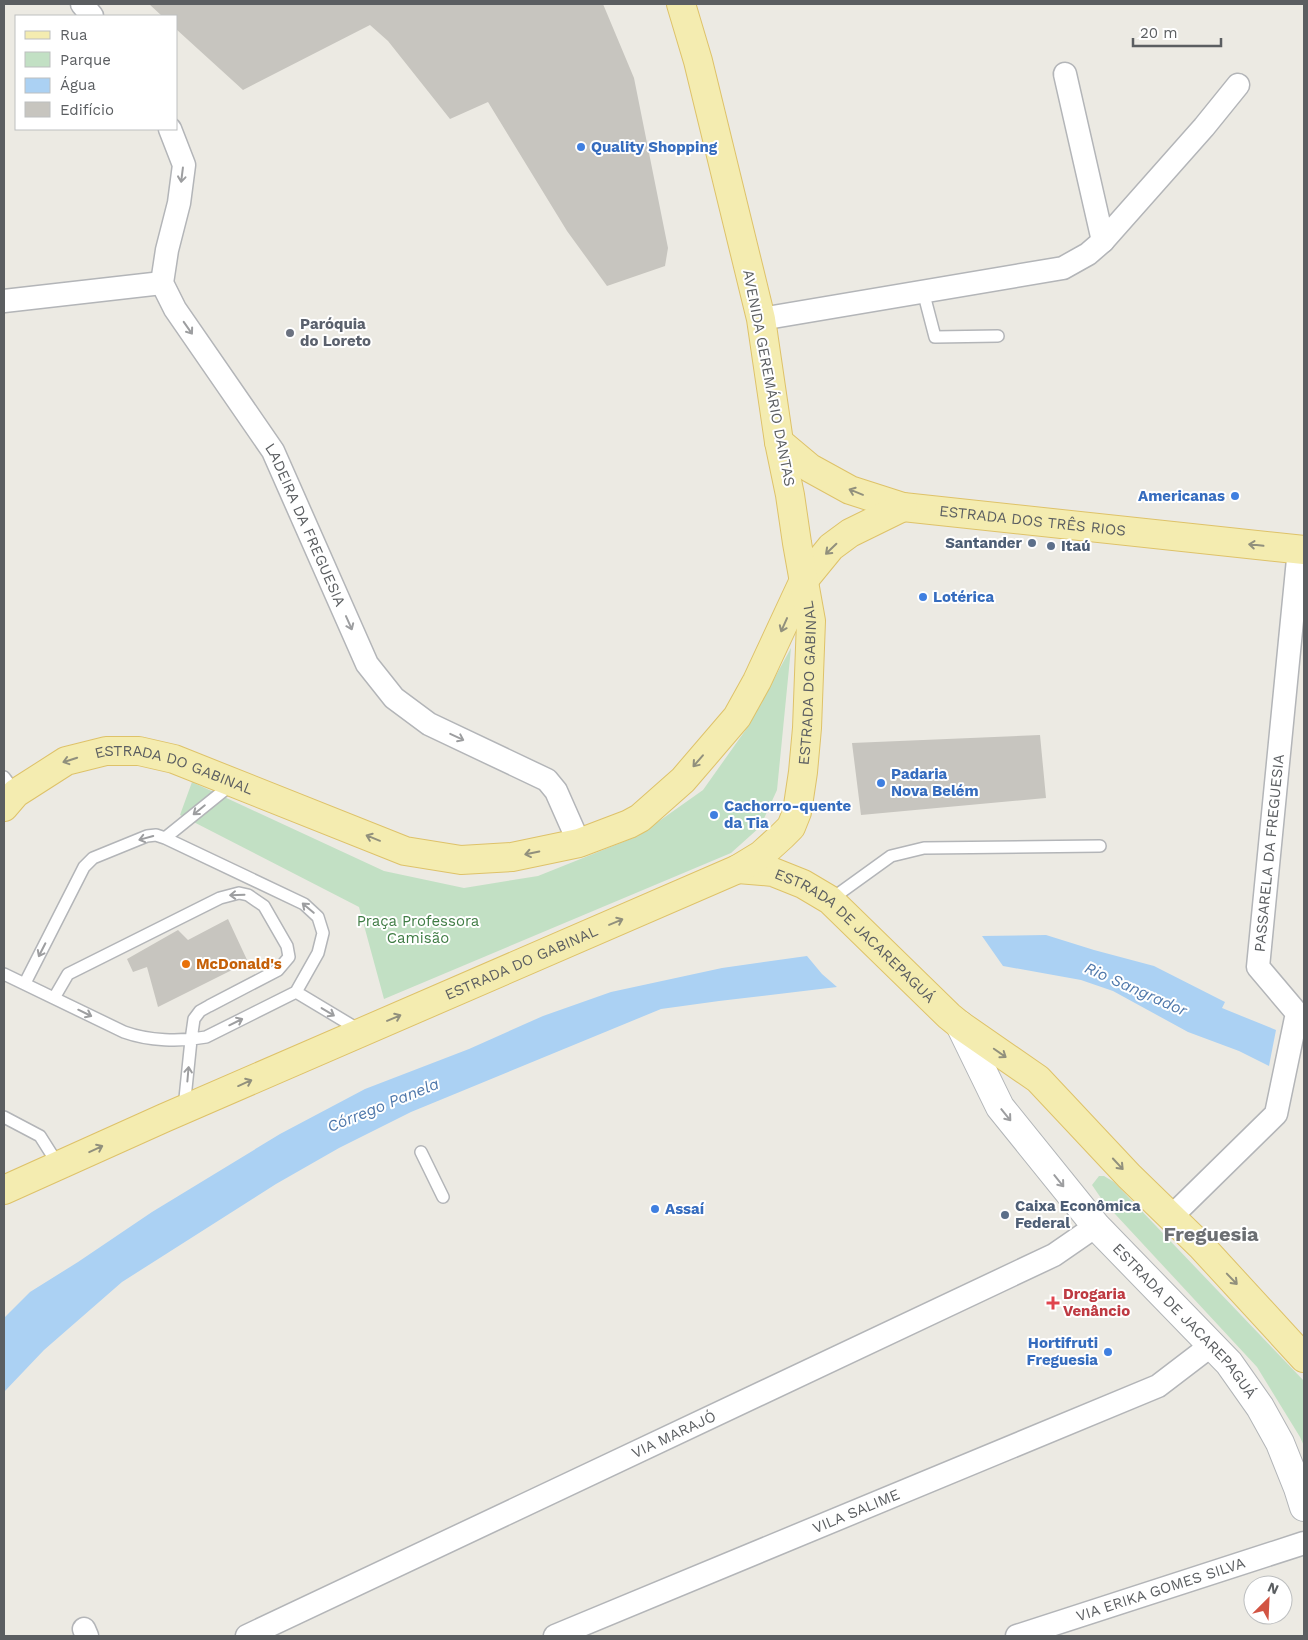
<svg xmlns="http://www.w3.org/2000/svg" width="1308" height="1640" viewBox="0 0 1308 1640" font-family="'Work Sans',sans-serif">
<style>
.green{fill:#c2e0c4}
.water{fill:#abd1f3}
.building{fill:#c7c5bf}
.lines{fill:none;stroke-linecap:round;stroke-linejoin:round}
.lane-casing{stroke:#b3b5b8;stroke-width:14}
.street-casing{stroke:#b3b5b8;stroke-width:25}
.secondary-casing{stroke:#b2b5b8;stroke-width:30}
.primary-casing{stroke:#dec269;stroke-width:30}
.lane{stroke:#fff;stroke-width:11}
.street{stroke:#fff;stroke-width:22}
.secondary{stroke:#fff;stroke-width:28}
.primary{stroke:#f4ecb0;stroke-width:28}
.oneway{stroke:#9d9ea0}
.oneway2{stroke:#91907d}
.shop-dot{fill:#3f7fe0;stroke:#fff;stroke-width:2}
.worship-dot{fill:#6b7280;stroke:#fff;stroke-width:2}
.service-dot{fill:#5c6f8a;stroke:#fff;stroke-width:2}
.food-dot{fill:#e8710a;stroke:#fff;stroke-width:2}
.health-dot{fill:#e0444e;stroke:#fff;stroke-width:2}
.labels{text-anchor:middle;dominant-baseline:central;stroke-width:4;stroke-linejoin:round;paint-order:stroke}
.shop-label{font-size:15px;font-weight:bold;fill:#366cbe;stroke:#fff;text-anchor:start}
.worship-label{font-size:15px;font-weight:bold;fill:#5b616d;stroke:#fff;text-anchor:start}
.street-label{font-size:15px;fill:#5b5e61;stroke:#fff}
.service-label{font-size:15px;font-weight:bold;fill:#4e5e75;stroke:#fff;text-anchor:start}
.park-label{font-size:15px;fill:#3f7c44;stroke:#fff}
.food-label{font-size:15px;font-weight:bold;fill:#c56008;stroke:#fff;text-anchor:start}
.health-label{font-size:15px;font-weight:bold;fill:#be3a42;stroke:#fff;text-anchor:start}
.water-label{font-size:16px;font-style:italic;fill:#4f78ab;stroke:#fff}
.district-label{font-size:20px;font-weight:bold;fill:#6c6f73;stroke:#fff}
</style>
<rect width="100%" height="100%" fill="#eceae3"/>
<!-- green -->
<path class="green" d="M791,648L777,790L760,827L731,853L384,999L359,907L180,815L192,782L384,871L464,888L538,876L638,836L703,790L747,728Z
M1099,1176H1104L1114,1182L1304,1381V1446L1300,1437L1257,1367L1103,1201L1092,1185Z"/>
<!-- water -->
<path class="water" d="M1046,935L1094,950L1154,966L1225,1002L1222,1008L1276,1030L1269,1066L1239,1051L1188,1032L1113,991L1081,980L1003,966L982,936Z
M807,956L822,974L837,987L719,1001L661,1009L411,1112L339,1148L276,1184L122,1282L44,1350L4,1392V1318L30,1292L78,1262L152,1212L280,1134L365,1089L469,1049L543,1016L611,992L722,968Z"/>
<!-- building -->
<path class="building" d="M149,4H603L634,78L668,248L665,266L607,286L567,231L488,102L450,119L388,41L370,25L243,90L176,29V16H162Z
M1040,735L1046,798L861,815L852,743Z
M228,919L248,962L158,1007L147,967L133,972L127,959L178,930L188,940Z"/>
<g class="lines">
<defs>
<path id="lane" d="M923,291L935,337L998,336
M4,777L16,793
M165,838L232,784
M830,900L891,856L924,848L1100,846
M4,974L124,1032C149,1041 180,1042 206,1037L296,992L318,953L323,933L318,917L304,904L165,838L156,835L147,836L93,858L84,867L25,983
M296,992L361,1031
M54,998L68,974L220,898L239,893L248,895L264,906L287,946L289,957L278,970L209,1006L200,1011L194,1019L191,1040L184,1108
M4,1117L40,1136L59,1166
M421,1152L443,1197"/>
<g id="street">
<path d="M82,4L92,16"/>
<path d="M1065,74L1103,241"/>
<path id="s1" d="M170,129L184,165L179,203L167,250L162,283L175,309L273,451L367,664L394,698L429,724L547,780L556,791L579,843"/>
<path d="M4,301L162,283"/>
<path d="M761,319L1063,268L1088,254L1103,241L1204,127L1238,85"/>
<path id="s2" d="M1171,1217L1276,1114L1297,1013L1258,967L1299,549"/>
<path d="M84,1629L87,1636"/>
<path id="s3" d="M247,1636L1054,1255L1096,1226"/>
<path id="s4" d="M555,1636L1158,1386L1213,1344"/>
<path id="s5" d="M1017,1636L1304,1543"/>
</g>
<g id="secondary">
<path id="s6" d="M960,1025L1000,1107L1096,1226L1229,1363L1260,1407L1280,1443L1298,1488L1304,1507"/>
</g>
<g id="primary">
<path id="s7" d="M779,442L810,468L850,490L903,507L1304,550"/>
<path id="s8" d="M4,807L16,793L66,761L106,751H139L174,759L405,851L461,860L512,857L579,843L629,824L640,818L683,780L737,717L757,681L804,580L831,547L850,533L903,507"/>
<path id="s9" d="M738,869L773,872L803,884L830,900L949,1016L960,1025L1038,1079L1129,1176L1202,1247L1304,1358"/>
<path id="s10" d="M4,1190L164,1118L738,869L761,855L782,836L791,827L797,812L803,772L807,728L811,621L797,543L790,495L779,442L761,319L698,61L681,4"/>
</g>
</defs>
<!-- lane casing -->
<use href="#lane" class="lane-casing"/>
<!-- street casing -->
<use href="#street" class="street-casing"/>
<!-- secondary casing -->
<use href="#secondary" class="secondary-casing"/>
<!-- primary casing -->
<use href="#primary" class="primary-casing"/>
<!-- lane -->
<use href="#lane" class="lane"/>
<!-- street -->
<use href="#street" class="street"/>
<!-- secondary -->
<use href="#secondary" class="secondary"/>
<!-- primary -->
<use href="#primary" class="primary"/>
</g>
<!-- one-way arrows -->
<defs><path id="oneway-shaft" d="M-6 0H5M1.5-3L5.5 0L1.5 3" fill="none" stroke-width="1.6" stroke-linecap="round" stroke-linejoin="round" transform="scale(1.25)"/></defs>
<g class="oneway">
<use href="#oneway-shaft" transform="translate(182 175) rotate(97)"/>
<use href="#oneway-shaft" transform="translate(188 328) rotate(55)"/>
<use href="#oneway-shaft" transform="translate(349 623) rotate(66)"/>
<use href="#oneway-shaft" transform="translate(457 737) rotate(25)"/>
<use href="#oneway-shaft" transform="translate(199 810) rotate(141)"/>
<use href="#oneway-shaft" transform="translate(146 838) rotate(165)"/>
<use href="#oneway-shaft" transform="translate(237 895) rotate(178)"/>
<use href="#oneway-shaft" transform="translate(308 908) rotate(-140)"/>
<use href="#oneway-shaft" transform="translate(42 950) rotate(117)"/>
<use href="#oneway-shaft" transform="translate(328 1012) rotate(31)"/>
<use href="#oneway-shaft" transform="translate(85 1013) rotate(26)"/>
<use href="#oneway-shaft" transform="translate(236 1022) rotate(-26)"/>
<use href="#oneway-shaft" transform="translate(188 1074) rotate(-85)"/>
<use href="#oneway-shaft" transform="translate(1006 1115) rotate(51)"/>
<use href="#oneway-shaft" transform="translate(1059 1181) rotate(51)"/>
</g>
<g class="oneway2">
<use href="#oneway-shaft" transform="translate(856 492) rotate(-158)"/>
<use href="#oneway-shaft" transform="translate(1256 545) rotate(-174)"/>
<use href="#oneway-shaft" transform="translate(831 549) rotate(136)"/>
<use href="#oneway-shaft" transform="translate(784 625) rotate(114)"/>
<use href="#oneway-shaft" transform="translate(70 760) rotate(162)"/>
<use href="#oneway-shaft" transform="translate(698 761) rotate(131)"/>
<use href="#oneway-shaft" transform="translate(373 838) rotate(-158)"/>
<use href="#oneway-shaft" transform="translate(532 853) rotate(168)"/>
<use href="#oneway-shaft" transform="translate(616 922) rotate(-23)"/>
<use href="#oneway-shaft" transform="translate(394 1018) rotate(-23)"/>
<use href="#oneway-shaft" transform="translate(1000 1053) rotate(35)"/>
<use href="#oneway-shaft" transform="translate(245 1083) rotate(-24)"/>
<use href="#oneway-shaft" transform="translate(96 1149) rotate(-25)"/>
<use href="#oneway-shaft" transform="translate(1118 1164) rotate(47)"/>
<use href="#oneway-shaft" transform="translate(1232 1279) rotate(46)"/>
</g>
<!-- markers -->
<g class="shop-dot">
<circle cx="581" cy="147" r="5"/>
<circle cx="1235" cy="496" r="5"/>
<circle cx="923" cy="597" r="5"/>
<circle cx="881" cy="783" r="5"/>
<circle cx="714" cy="815" r="5"/>
<circle cx="655" cy="1209" r="5"/>
<circle cx="1108" cy="1352" r="5"/>
</g>
<circle class="worship-dot" cx="290" cy="333" r="5"/>
<g class="service-dot">
<circle cx="1032" cy="543" r="5"/>
<circle cx="1051" cy="546" r="5"/>
<circle cx="1005" cy="1215" r="5"/>
</g>
<circle class="food-dot" cx="186" cy="964" r="5"/>
<path class="health-dot" d="M1050.5 1295.5h5v5h5v5h-5v5h-5v-5h-5v-5h5z"/>
<g class="labels">
<!-- shop labels -->
<g class="shop-label">
<text x="591" y="147">Quality Shopping</text>
<text x="1225" y="496" text-anchor="end">Americanas</text>
<text x="933" y="597">Lotérica</text>
<text x="891" y="774">Padaria<tspan x="891" dy="17">Nova Belém</tspan></text>
<text x="724" y="806">Cachorro-quente<tspan x="724" dy="17">da Tia</tspan></text>
<text x="665" y="1209">Assaí</text>
<text x="1098" y="1343" text-anchor="end">Hortifruti<tspan x="1098" dy="17">Freguesia</tspan></text>
</g>
<!-- worship labels -->
<g class="worship-label">
<text x="300" y="324">Paróquia<tspan x="300" dy="17">do Loreto</tspan></text>
</g>
<!-- street labels -->
<g class="street-label">
<text transform="translate(769 378) rotate(79)">AVENIDA GEREMÁRIO DANTAS</text>
<text stroke="none"><textPath href="#s7" startOffset="272">ESTRADA DOS TRÊS RIOS</textPath></text>
<text stroke="none"><textPath href="#s1" startOffset="441">LADEIRA DA FREGUESIA</textPath></text>
<text stroke="none"><textPath href="#s10" startOffset="1015">ESTRADA DO GABINAL</textPath></text>
<text stroke="none"><textPath href="#s8" startOffset="190">ESTRADA DO GABINAL</textPath></text>
<text stroke="none"><textPath href="#s2" startOffset="425">PASSARELA DA FREGUESIA</textPath></text>
<text stroke="none"><textPath href="#s9" startOffset="140">ESTRADA DE JACAREPAGUÁ</textPath></text>
<text stroke="none"><textPath href="#s10" startOffset="565">ESTRADA DO GABINAL</textPath></text>
<text stroke="none"><textPath href="#s6" startOffset="374">ESTRADA DE JACAREPAGUÁ</textPath></text>
<text stroke="none"><textPath href="#s3" startOffset="472">VIA MARAJÓ</textPath></text>
<text stroke="none"><textPath href="#s4" startOffset="326">VILA SALIME</textPath></text>
<text stroke="none"><textPath href="#s5" startOffset="151">VIA ERIKA GOMES SILVA</textPath></text>
</g>
<!-- service labels -->
<g class="service-label">
<text x="1022" y="543" text-anchor="end">Santander</text>
<text x="1061" y="546">Itaú</text>
<text x="1015" y="1206">Caixa Econômica<tspan x="1015" dy="17">Federal</tspan></text>
</g>
<!-- park labels -->
<g class="park-label">
<text x="418" y="921">Praça Professora<tspan x="418" dy="17">Camisão</tspan></text>
</g>
<!-- food labels -->
<g class="food-label">
<text x="196" y="964">McDonald's</text>
</g>
<!-- health labels -->
<g class="health-label">
<text x="1063" y="1294">Drogaria<tspan x="1063" dy="17">Venâncio</tspan></text>
</g>
<!-- water labels -->
<g class="water-label">
<text transform="translate(1136 989) rotate(24)">Rio Sangrador</text>
<text transform="translate(383 1105) rotate(-22)">Córrego Panela</text>
</g>
<!-- district labels -->
<g class="district-label">
<text x="1211" y="1234">Freguesia</text>
</g>
</g>
<!-- border -->
<rect width="1308" height="1640" fill="none" stroke="#5b5e61" stroke-width="10"/>
<!-- legend -->
<rect x="15" y="15" width="162" height="115" fill="#ffffff" stroke="#bdbfc0"/>
<rect x="25" y="31" width="25" height="8" fill="#f4ecb0" stroke="#bdbfc0"/>
<text x="60" y="40" font-size="15" fill="#5b5e61">Rua</text>
<rect x="25" y="52" width="25" height="15" fill="#c2e0c4" stroke="#bdbfc0"/>
<text x="60" y="65" font-size="15" fill="#5b5e61">Parque</text>
<rect x="25" y="78" width="25" height="15" fill="#abd1f3" stroke="#bdbfc0"/>
<text x="60" y="90" font-size="15" fill="#5b5e61">Água</text>
<rect x="25" y="102" width="25" height="15" fill="#c7c5bf" stroke="#bdbfc0"/>
<text x="60" y="115" font-size="15" fill="#5b5e61">Edifício</text>
<!-- north arrow -->
<g transform="translate(1268 1600) rotate(24)"><circle r="24" fill="#ffffff" stroke="#bdbfc0"/>
<path d="M0-4L9 19L0 12L-9 19Z" fill="#d25443"/>
<text y="-8" font-size="14" font-weight="bold" text-anchor="middle" fill="#5b5e61">N</text>
</g>
<!-- scale -->
<path d="M1133 38v8h88v-8" fill="none" stroke="#5b5e61" stroke-width="2.5"/>
<text x="1140" y="38" font-size="15" fill="#5b5e61" stroke="#ffffff" stroke-width="4" paint-order="stroke">20 m</text>
</svg>
